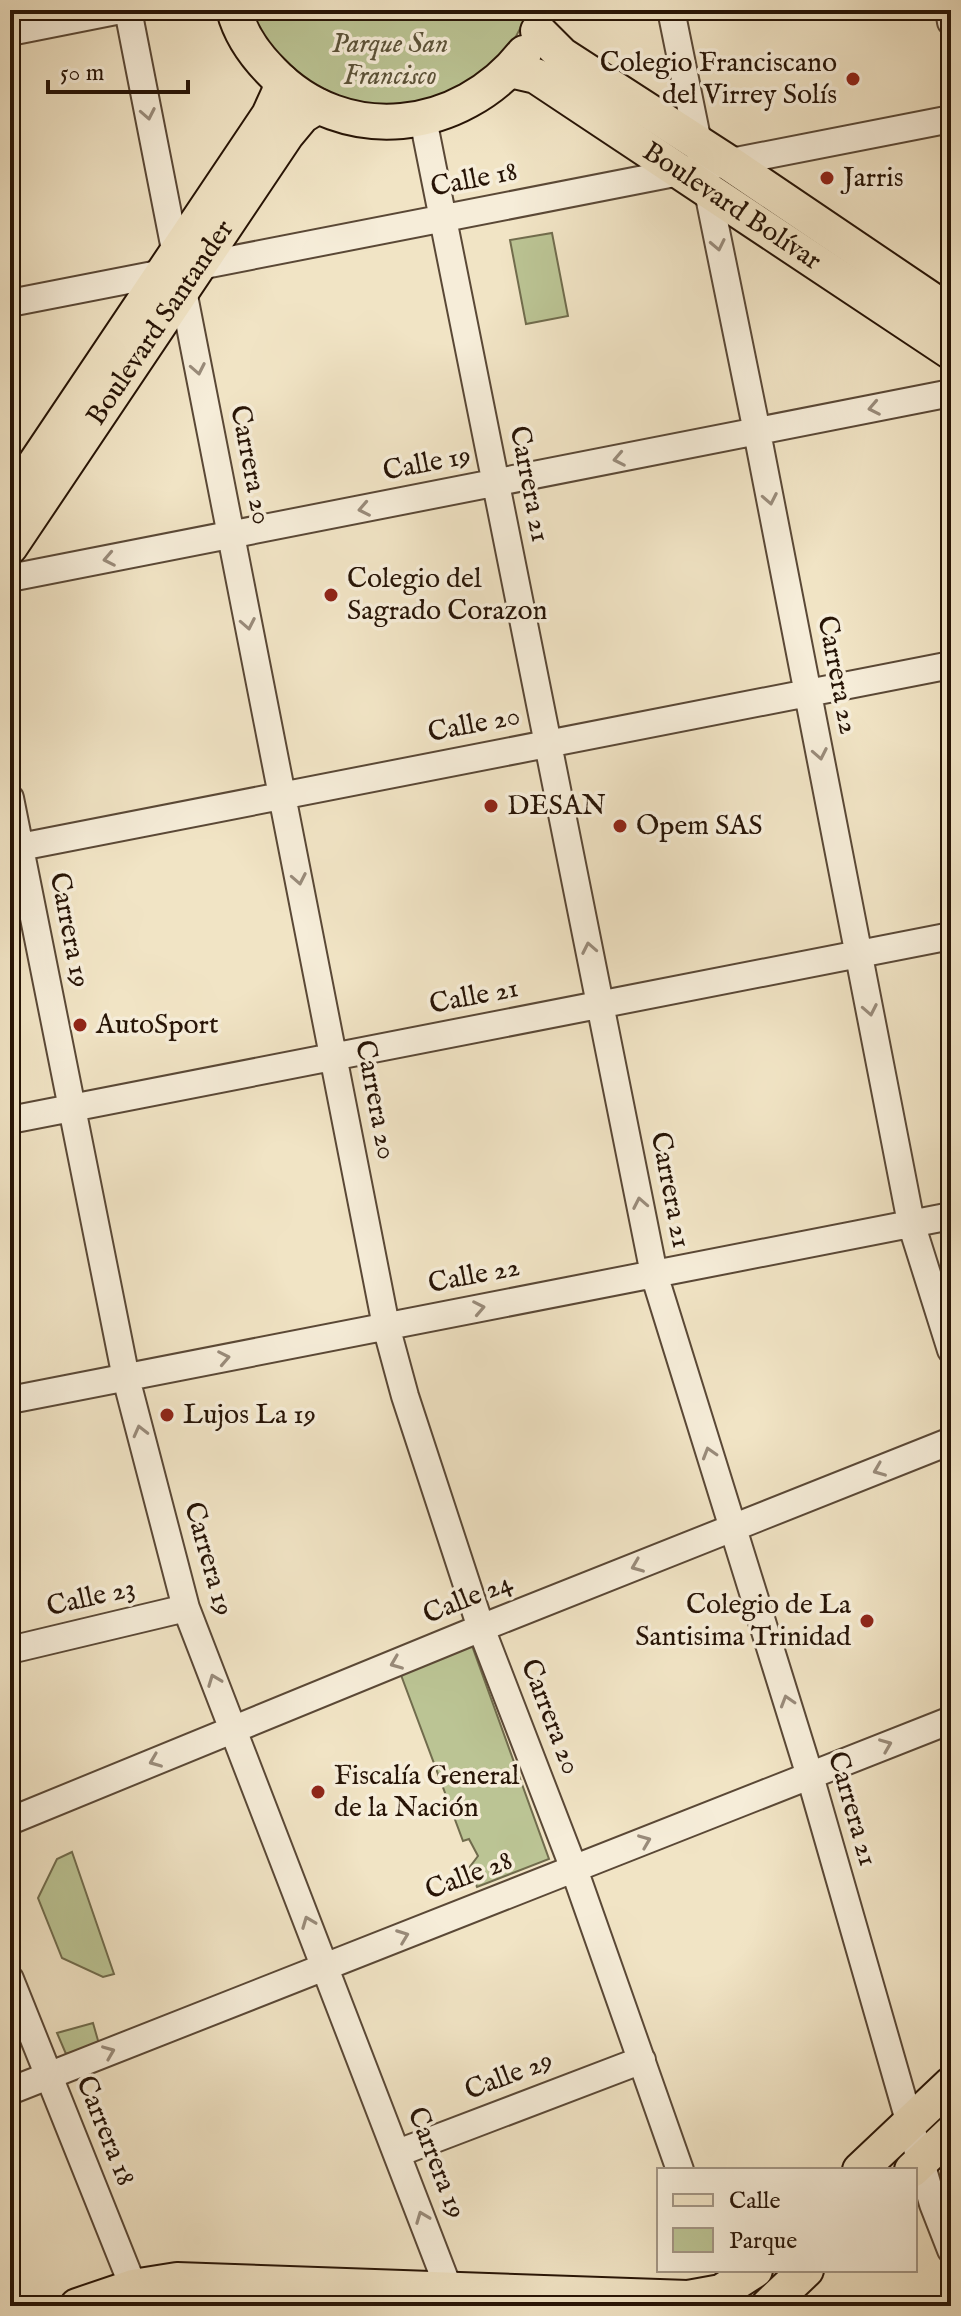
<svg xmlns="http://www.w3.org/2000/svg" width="961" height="2316" viewBox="0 0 961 2316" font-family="'IM FELL English',serif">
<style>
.green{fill:#bbc494;stroke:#716c4d;stroke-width:2}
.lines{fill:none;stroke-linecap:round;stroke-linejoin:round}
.minor-casing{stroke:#5a4836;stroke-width:30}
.major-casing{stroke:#271406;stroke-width:38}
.minor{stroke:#f6edd9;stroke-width:26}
.major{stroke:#f1e4c5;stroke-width:34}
.oneway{stroke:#998b7a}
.poi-dot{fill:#8f2418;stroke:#f6edd9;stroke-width:3}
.labels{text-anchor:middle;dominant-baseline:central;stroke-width:7;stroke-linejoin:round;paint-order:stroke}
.park-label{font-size:28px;font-style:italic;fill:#5b5238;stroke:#f6edd9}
.poi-label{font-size:28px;fill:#271406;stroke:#f6edd9;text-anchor:start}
.street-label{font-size:28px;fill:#271406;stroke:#f6edd9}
</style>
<rect width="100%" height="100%" fill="#f1e4c5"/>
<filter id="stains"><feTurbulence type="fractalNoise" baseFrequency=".0025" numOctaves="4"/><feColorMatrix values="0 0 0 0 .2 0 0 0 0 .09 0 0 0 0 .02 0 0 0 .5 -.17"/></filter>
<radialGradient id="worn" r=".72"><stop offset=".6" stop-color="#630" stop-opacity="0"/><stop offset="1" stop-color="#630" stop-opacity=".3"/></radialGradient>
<!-- green -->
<path class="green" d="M249,10H530L506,55L434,104H346L306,85L273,56Z
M756,10H801V11L800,14L759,20Z
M552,233L568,316L526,324L510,240Z
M471,1643L549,1859L477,1887L469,1868L478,1856L469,1839L463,1841L401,1675Z
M72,1852L114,1974L103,1977L62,1958L38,1898L57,1859Z
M93,2023L99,2044L66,2054L57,2033Z"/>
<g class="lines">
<defs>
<path id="minor" d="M128,10L386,1326L405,1396L481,1628L574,1869L680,2170
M671,10L757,432L911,1223L951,1350
M949,10L951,22
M10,32L121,10
M423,119L654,1274L810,1776L933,2204L951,2250
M10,303L951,119
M10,578L951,393
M10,798L126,1378L186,1608L455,2305
M10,849L951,665
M10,1120L951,936
M10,1400L951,1216
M10,1650L186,1608
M10,1821L481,1628L951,1441
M10,1979L141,2306
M10,2091L951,1720
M398,2153L642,2060"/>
<g id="major">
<path d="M234,10C240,33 255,55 272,72C345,148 461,133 524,53"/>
<path d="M538,31L562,55L729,163L951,313"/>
<path id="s1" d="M510,70L536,76L951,352"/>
<path d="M10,501L269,115L279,93L281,81"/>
<path id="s2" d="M10,547L287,134L302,116L318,106"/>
<path d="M860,2170L951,2084"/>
<path d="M912,2170L951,2133"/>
<path d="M77,2306L133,2287L177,2280L688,2298L721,2292L755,2270"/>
<path d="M768,2306L806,2270"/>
</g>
</defs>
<!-- minor casing -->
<use href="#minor" class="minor-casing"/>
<!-- major casing -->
<use href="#major" class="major-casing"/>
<!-- minor -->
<use href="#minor" class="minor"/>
<!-- major -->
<use href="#major" class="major"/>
</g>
<!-- one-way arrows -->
<defs><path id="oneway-chevron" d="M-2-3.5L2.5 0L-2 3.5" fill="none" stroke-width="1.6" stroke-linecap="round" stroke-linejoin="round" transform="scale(2)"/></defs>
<g class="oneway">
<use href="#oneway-chevron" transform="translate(148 114) rotate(79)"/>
<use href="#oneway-chevron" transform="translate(718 245) rotate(78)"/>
<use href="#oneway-chevron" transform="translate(198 369) rotate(79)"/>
<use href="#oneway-chevron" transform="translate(874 408) rotate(169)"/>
<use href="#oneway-chevron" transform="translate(619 459) rotate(169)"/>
<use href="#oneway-chevron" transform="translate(770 499) rotate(79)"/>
<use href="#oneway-chevron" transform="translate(364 509) rotate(169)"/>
<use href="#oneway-chevron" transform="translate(109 559) rotate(169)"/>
<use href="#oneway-chevron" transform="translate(248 624) rotate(79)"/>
<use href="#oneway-chevron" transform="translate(820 754) rotate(79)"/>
<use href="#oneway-chevron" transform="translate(299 879) rotate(79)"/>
<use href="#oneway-chevron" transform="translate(589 948) rotate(-101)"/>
<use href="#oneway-chevron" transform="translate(870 1010) rotate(79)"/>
<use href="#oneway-chevron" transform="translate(640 1203) rotate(-101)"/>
<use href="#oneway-chevron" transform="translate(479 1308) rotate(-11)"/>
<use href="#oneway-chevron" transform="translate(224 1358) rotate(-11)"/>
<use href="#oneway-chevron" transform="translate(140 1431) rotate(-104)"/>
<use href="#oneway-chevron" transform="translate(709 1453) rotate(-107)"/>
<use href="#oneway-chevron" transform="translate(879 1470) rotate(158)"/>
<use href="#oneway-chevron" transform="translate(637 1566) rotate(158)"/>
<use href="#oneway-chevron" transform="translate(396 1663) rotate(158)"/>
<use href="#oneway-chevron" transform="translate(214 1680) rotate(-111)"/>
<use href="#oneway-chevron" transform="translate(787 1701) rotate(-107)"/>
<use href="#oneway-chevron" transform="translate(886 1745) rotate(-22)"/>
<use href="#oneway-chevron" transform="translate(155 1761) rotate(158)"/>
<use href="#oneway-chevron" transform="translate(645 1841) rotate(-22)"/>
<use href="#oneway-chevron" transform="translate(308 1922) rotate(-111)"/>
<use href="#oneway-chevron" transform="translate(403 1936) rotate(-21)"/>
<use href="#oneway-chevron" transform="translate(109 2052) rotate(-22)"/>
<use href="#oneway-chevron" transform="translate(422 2217) rotate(-111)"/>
</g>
<!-- markers -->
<g class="poi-dot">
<circle cx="853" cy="79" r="8"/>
<circle cx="827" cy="178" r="8"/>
<circle cx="331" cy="595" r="8"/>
<circle cx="491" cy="806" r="8"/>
<circle cx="620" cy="826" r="8"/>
<circle cx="80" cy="1025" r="8"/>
<circle cx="167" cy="1415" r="8"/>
<circle cx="867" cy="1621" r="8"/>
<circle cx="318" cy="1792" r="8"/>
</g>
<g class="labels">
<!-- park labels -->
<g class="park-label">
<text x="390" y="44">Parque San<tspan x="390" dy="32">Francisco</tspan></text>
</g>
<!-- poi labels -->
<g class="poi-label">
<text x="837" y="63" text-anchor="end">Colegio Franciscano<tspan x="837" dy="32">del Virrey Solís</tspan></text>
<text x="843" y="178">Jarris</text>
<text x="347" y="579">Colegio del<tspan x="347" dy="32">Sagrado Corazon</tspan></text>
<text x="507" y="806">DESAN</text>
<text x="636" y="826">Opem SAS</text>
<text x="96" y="1025">AutoSport</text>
<text x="183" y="1415">Lujos La 19</text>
<text x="851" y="1605" text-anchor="end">Colegio de La<tspan x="851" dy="32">Santisima Trinidad</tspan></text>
<text x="334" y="1776">Fiscalía General<tspan x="334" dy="32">de la Nación</tspan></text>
</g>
<!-- street labels -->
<g class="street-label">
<text transform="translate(474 180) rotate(-11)">Calle 18</text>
<text stroke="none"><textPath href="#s1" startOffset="262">Boulevard Bolívar</textPath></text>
<text stroke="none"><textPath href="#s2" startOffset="270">Boulevard Santander</textPath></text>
<text transform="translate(427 464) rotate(-11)">Calle 19</text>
<text transform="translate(250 465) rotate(79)">Carrera 20</text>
<text transform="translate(529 484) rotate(79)">Carrera 21</text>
<text transform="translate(837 675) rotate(79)">Carrera 22</text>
<text transform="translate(474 725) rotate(-11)">Calle 20</text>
<text transform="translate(69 930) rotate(79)">Carrera 19</text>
<text transform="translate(474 997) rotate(-11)">Calle 21</text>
<text transform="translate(375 1100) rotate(79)">Carrera 20</text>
<text transform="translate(670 1190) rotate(79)">Carrera 21</text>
<text transform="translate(474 1276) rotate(-11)">Calle 22</text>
<text transform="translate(208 1559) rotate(74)">Carrera 19</text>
<text transform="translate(91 1598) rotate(-13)">Calle 23</text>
<text transform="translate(468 1599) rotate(-22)">Calle 24</text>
<text transform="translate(550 1717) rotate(69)">Carrera 20</text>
<text transform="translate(852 1809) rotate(74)">Carrera 21</text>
<text transform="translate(469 1876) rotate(-21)">Calle 28</text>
<text transform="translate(509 2076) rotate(-21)">Calle 29</text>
<text transform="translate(105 2131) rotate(68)">Carrera 18</text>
<text transform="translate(436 2163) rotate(69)">Carrera 19</text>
</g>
</g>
<!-- margin -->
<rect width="961" height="2316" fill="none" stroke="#f1e4c5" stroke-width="40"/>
<rect x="12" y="12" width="937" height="2292" fill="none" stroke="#271406" stroke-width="4"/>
<rect x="20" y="20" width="921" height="2276" fill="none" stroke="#271406" stroke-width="2"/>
<!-- legend -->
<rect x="657" y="2168" width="260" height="104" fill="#f6edd9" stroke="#a39685" stroke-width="2"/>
<rect x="673" y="2194" width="40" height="12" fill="#f1e4c5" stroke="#a39685" stroke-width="2"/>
<text x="729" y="2208" font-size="24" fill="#271406">Calle</text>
<rect x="673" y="2228" width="40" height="24" fill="#bbc494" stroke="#a39685" stroke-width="2"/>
<text x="729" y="2248" font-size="24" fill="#271406">Parque</text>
<!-- scale -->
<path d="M48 80v12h140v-12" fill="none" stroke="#271406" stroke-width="4"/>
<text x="60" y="80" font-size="24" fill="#271406" stroke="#f6edd9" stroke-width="6" paint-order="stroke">50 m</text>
<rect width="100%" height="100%" filter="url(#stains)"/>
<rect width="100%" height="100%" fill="url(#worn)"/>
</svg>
